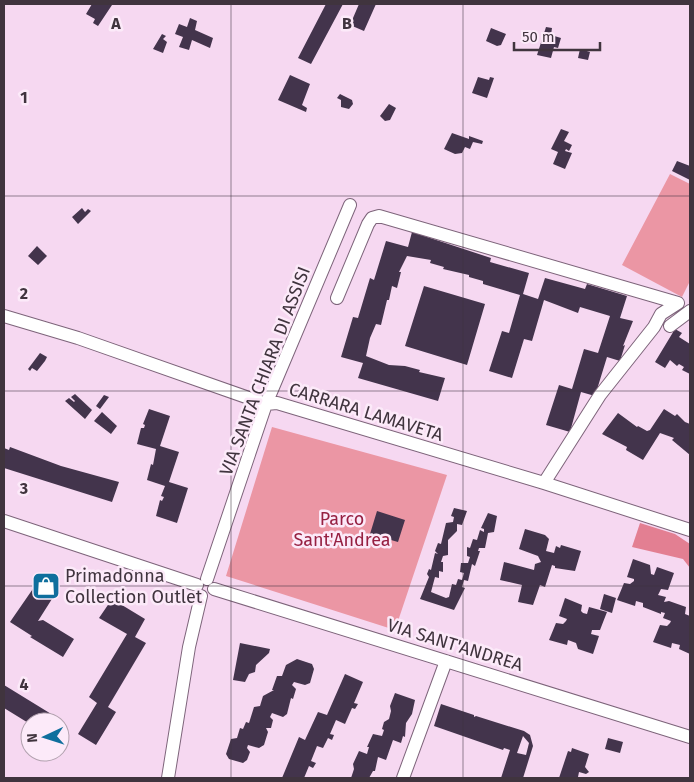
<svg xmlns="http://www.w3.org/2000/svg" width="694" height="782" viewBox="0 0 694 782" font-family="'Fira Sans',sans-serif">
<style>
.green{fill:#eb96a4}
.forest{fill:#e37f92}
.building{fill:#43344c;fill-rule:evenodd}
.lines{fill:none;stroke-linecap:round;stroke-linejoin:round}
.minor-casing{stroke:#7d647a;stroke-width:14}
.minor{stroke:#fff;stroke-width:12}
.grid{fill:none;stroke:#40343e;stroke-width:1;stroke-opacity:0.55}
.labels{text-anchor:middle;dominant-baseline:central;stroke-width:5;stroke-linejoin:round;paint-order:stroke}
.street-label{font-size:18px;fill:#40343e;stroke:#fceaf9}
.park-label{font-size:18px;fill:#962042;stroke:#fceaf9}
.poi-label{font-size:18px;fill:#40343e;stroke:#fceaf9;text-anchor:start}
.grid-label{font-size:16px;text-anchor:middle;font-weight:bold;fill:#40343e;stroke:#fceaf9;stroke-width:5;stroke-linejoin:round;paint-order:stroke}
</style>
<rect width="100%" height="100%" fill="#f6d8f1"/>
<!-- green -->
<path class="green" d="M670,174L690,184V281L682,297L622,265Z
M272,427L447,475L395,630L226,576Z"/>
<!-- forest -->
<path class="forest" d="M640,523L675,534L690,544V568L683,559L632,547Z"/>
<!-- building -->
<path class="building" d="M92,4L112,5L98,26L93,23L95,19L86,14Z
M326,4H343L311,64L298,58Z
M359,4H376L364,31L350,25Z
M190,18L197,21L195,30L213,38L210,48L192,40L189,50L179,47L183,37L175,34L179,24L187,27Z
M546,27L552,28L551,35L561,38L558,48L554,47L551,58L537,55Z
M491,28L506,34L501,45L497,46L486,41Z
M162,34L166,36L163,39L167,42L163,53L153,49Z
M580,49L590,52L588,60L578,58Z
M290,75L310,84L302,105L307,108L306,112L278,100Z
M478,77L489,80L490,77L494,78L487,98L472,93Z
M340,94L352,100L353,104L349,109L341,107V100L337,98Z
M389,104L396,108L390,120L385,121L380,116Z
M561,129L569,132L564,141L572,145L569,151L566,149L565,151L572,153L565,169L553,164L558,152L551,149Z
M452,133L469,139V136L483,141L482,144L473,142L470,149L465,147L462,153L455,154L444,149Z
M677,161L690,166V180L672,171Z
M82,208L85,212L88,209L91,211L78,224L72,217Z
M412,232L491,258L490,262L529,273L523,294L538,299L545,278L585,289L587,284L627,296L620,318L633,321L623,346L625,345L620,361L607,357L595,396L581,392L570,432L546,425L559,385L572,389L584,349L598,353L610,316L580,307L578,313L544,300L532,341L524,339L512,378L489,371L502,331L509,333L520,295L483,284V281L469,277V275L443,269L444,267L430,263L431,260L407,256L399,272H401L397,288L392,286L389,300H387L381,325L376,324L370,338L366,356L389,365L405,366L420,370L419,372L445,378L438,401L358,378L363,363L341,357L353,317L358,318L370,278L374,280L386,241L408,247Z
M37,246L47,256L38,265L28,256Z
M424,286L485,304L467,365L405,346Z
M675,329L682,333L679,337L690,344V374L682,370L684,367L679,364L677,366L670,360L665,368L655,362Z
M40,353L47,357L45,361L37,371L32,368L30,371L28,369Z
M75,394L92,410L85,419L65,401L69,398L74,402L75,401L71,397Z
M104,395L109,397L100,409L96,406Z
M149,409L170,416L160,446L179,452L169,482L188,488L177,523L156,516L160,500L162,501L164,497L161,496L165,486L147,480L151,464L153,465L156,449L137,444L141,428H144L145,425L143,424Z
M664,409L675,416L677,414L685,422L690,424V455L672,440L674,438L660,433L643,460L626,450L627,447L602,434L618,413L637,427L638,426L647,431L650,430Z
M102,412L117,426L111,434L94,421Z
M10,447L61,466L119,482L112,502L4,468V448L9,450Z
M454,508L467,511L462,525L457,524V531L448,540V555L443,556L441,562H443V572L439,571V578L435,577L431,592L446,598L449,597L452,584L456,585L458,579L462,580L464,573L460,572L461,563H468L470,557L467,556V547L470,548L473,539L477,540L480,530L484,532V529L481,528L488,513L497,516L494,532L488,533L485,548H479L478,551H480L475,566L472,564L468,581L464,580L462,587L465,588L454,610L420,599L429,577L427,574L429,569L431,570L435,553L438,554L435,551L438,543L441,544L446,523L453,522L454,517L451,516Z
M377,511L405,520L398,542L370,534Z
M525,529L545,535L549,539L546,551L554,553L556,546L560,548L561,545L581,551L575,571L555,568V566L552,565L545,587L540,585L533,605L518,602L522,585L500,580L504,562L534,570L535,564L541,562L538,556L519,549Z
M633,559L650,565L651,574L654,575L657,567L674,573L668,590L661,589L658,595L666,597L664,602L669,601L686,607L685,614L690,616V654L679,649L680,645L672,643L671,648L653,642L660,625L667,626L670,623L671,621L663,618L665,613L661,612V614L643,607V603L636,601L635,606L617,600L624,583L630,584L634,581V579L627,577Z
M39,580L57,591L38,621L43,620L74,639L63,657L30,637L32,636L10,622Z
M604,594L616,598L612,613L600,609Z
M565,598L582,605L581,611L583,613L587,614L589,607L607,612L600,630H592L591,634L599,636L593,654L578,649L576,643L568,640L567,645L549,640L556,623L563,624L566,621L567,619L559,616Z
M112,599L145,619L135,637L146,643L108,707L116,712L96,745L78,734L97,703L89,697L127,634L99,618Z
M240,643L270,649L269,653L256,665L255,672L249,674L245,682L233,680Z
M297,659L312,664L314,669L310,683L305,685L294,682L292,685L296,689L293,699L291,698L287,714L283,717L272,713L270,717L273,720L271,728H266L268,732L264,745L259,748L248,745L247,748L250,752L247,760L243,763L229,759L226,754L231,739L237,738L240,728L243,729L246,722L249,723L254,707L260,706L263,696L274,690H272L277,676H282L286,665Z
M345,674L363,682L354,703L358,704L355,709L352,708L345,724L336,720L330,734L334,735L332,740L328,738L323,748L317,746L311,761L316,763L313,768L309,766L304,778H282L299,737L305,740L318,712L327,715Z
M4,685L61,720L59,722H30V724L4,708Z
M395,693L415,700L412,714L406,723L405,737L403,736L401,743L393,740L386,760L378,757L375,771H373L369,778H351L354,769L353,764L359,751L367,754L369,747H367L373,734L382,736L384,730L382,729L384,722L389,719L391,711L390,706Z
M441,704L474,715V717L476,716L524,731L530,735L533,746L523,778H501L510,750L504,748L503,750L434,726ZM523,736L529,743L526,755L517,753Z
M608,738L623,742L620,753L605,749Z
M572,748L589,754L585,767L589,772L586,774L579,772L578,777L582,778H559L568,751L571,752Z"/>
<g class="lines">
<defs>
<path id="minor" d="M337,298L368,224L372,218L379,216L678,303L661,314L654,327L600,395L544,483
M4,316L78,338L266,404L277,403L544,483L690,530
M670,326L690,311
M4,521L197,585
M207,579L266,404L350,205
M214,589L690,737
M168,778L189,647L201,596
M403,778L446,661"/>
</defs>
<!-- minor casing -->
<use href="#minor" class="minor-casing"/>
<!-- minor -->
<use href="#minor" class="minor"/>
</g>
<!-- grid -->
<path class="grid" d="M231,4V778M463,4V778M4,196H690M4,391H690M4,586H690"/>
<!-- icons -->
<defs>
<symbol id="shop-square" viewBox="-11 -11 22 22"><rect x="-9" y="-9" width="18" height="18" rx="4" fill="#0f6f9d" stroke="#fceaf9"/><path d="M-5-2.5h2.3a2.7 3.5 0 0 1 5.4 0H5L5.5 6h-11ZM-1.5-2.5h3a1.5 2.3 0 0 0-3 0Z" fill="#fff"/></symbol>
</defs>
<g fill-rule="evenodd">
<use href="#shop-square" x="30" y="570" width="32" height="32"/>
</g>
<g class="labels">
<!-- street labels -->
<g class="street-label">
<text transform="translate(265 371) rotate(-69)">VIA SANTA CHIARA DI ASSISI</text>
<text transform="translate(366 412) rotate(17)">CARRARA LAMAVETA</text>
<text transform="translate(455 645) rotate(17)">VIA SANT'ANDREA</text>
</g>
<!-- park labels -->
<g class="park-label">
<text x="342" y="519">Parco<tspan x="342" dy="21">Sant'Andrea</tspan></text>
</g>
<!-- poi labels -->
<g class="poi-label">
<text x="65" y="576">Primadonna<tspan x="65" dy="21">Collection Outlet</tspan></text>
</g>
</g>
<g class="grid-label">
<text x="116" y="29">A</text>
<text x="347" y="29">B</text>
<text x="24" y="103">1</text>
<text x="24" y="299">2</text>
<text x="24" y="494">3</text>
<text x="24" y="690">4</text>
</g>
<!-- border -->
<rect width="694" height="782" fill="none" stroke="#40343e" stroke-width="10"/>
<!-- north arrow -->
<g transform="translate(45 737) rotate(266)"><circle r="24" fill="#fceaf9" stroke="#b1a1ae"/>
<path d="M0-4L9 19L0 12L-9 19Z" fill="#0f6f9d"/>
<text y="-8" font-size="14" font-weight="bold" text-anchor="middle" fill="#40343e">N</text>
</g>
<!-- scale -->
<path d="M514 42v8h86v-8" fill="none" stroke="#40343e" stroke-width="2.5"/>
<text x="522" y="42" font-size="15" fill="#40343e" stroke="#fceaf9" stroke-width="4" paint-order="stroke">50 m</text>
</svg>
